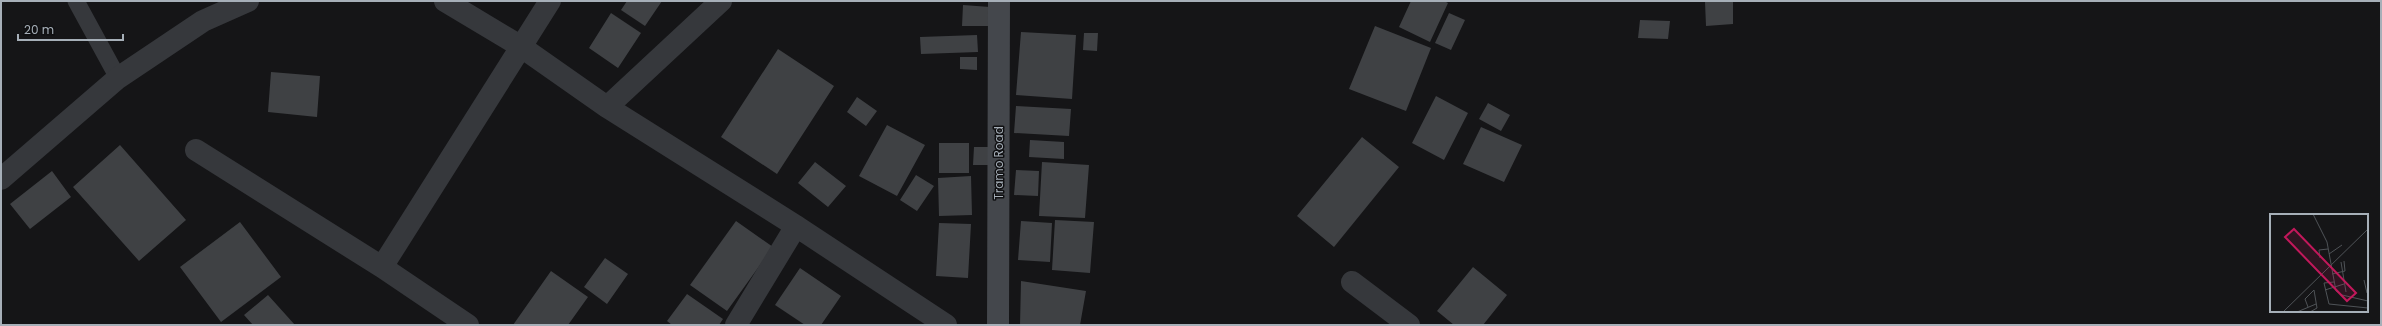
<svg xmlns="http://www.w3.org/2000/svg" width="2382" height="326" viewBox="0 0 2382 326" font-family="Poppins,sans-serif">
<style>
.building{fill:#3f4144}
.lines{fill:none;stroke-linecap:round;stroke-linejoin:round}
.lane{stroke:#36383c;stroke-width:17}
.street{stroke:#36383c;stroke-width:22}
.secondary{stroke:#44474c;stroke-width:22}
.labels{text-anchor:middle;dominant-baseline:central;stroke-width:3;stroke-linejoin:round;paint-order:stroke}
.street-label{font-size:12px;fill:#a6afb8;stroke:#101012}
.inset-road{fill:none;stroke:#4f5357;stroke-width:1}
.view{fill:#c2185b;fill-opacity:0.15;stroke:#c2185b;stroke-width:2}
.inset-edge{fill:none;stroke:#a6afb8;stroke-width:2}
</style>
<rect width="100%" height="100%" fill="#151517"/>
<!-- building -->
<path class="building" d="M627,1H662L645,26L621,10Z
M1411,1H1444L1448,3L1430,42L1399,27Z
M1733,1V24L1706,26L1705,2Z
M963,5L990,7L988,26H962Z
M611,13L641,33L618,68L589,48Z
M1449,13L1465,20L1451,50L1435,43Z
M1640,20L1670,21L1668,39L1638,38Z
M1375,26L1431,48L1406,111L1349,89Z
M1021,32L1076,35L1072,99L1016,95Z
M1084,33H1098L1097,51L1083,50Z
M977,35L978,52L921,54L920,37Z
M778,49L834,86L777,174L721,137Z
M960,57H977V70L960,69Z
M271,72L320,76L317,117L268,112Z
M1436,96L1468,113L1444,160L1412,143Z
M857,97L877,111L866,126L847,112Z
M1488,103L1510,115L1501,131L1479,119Z
M1016,106L1071,109L1069,136L1014,133Z
M887,125L925,145L897,196L859,176Z
M1481,127L1522,145L1504,182L1463,164Z
M1362,137L1399,167L1334,247L1297,216Z
M1030,140L1064,142V159L1029,157Z
M939,143H969V173H939Z
M120,145L186,220L139,261L73,187Z
M974,147H989V165H973Z
M815,162L846,186L828,207L798,183Z
M1042,162L1089,165L1085,218L1039,216Z
M1016,170L1039,171L1038,196L1014,195Z
M52,171L71,197L30,229L10,204Z
M916,175L934,186L917,211L900,200Z
M971,176L972,215L939,216L938,178Z
M1055,220L1094,222L1090,273L1052,270Z
M736,221L773,247L727,311L690,285Z
M1021,221L1052,223L1050,262L1018,260Z
M240,222L281,277L221,322L180,267Z
M939,223L971,224L968,278L936,276Z
M605,258L628,274L607,304L584,287Z
M1473,267L1507,295L1483,325H1454L1437,311Z
M800,268L841,296L821,325H805L775,305Z
M551,271L588,297L568,325H513Z
M1021,281L1086,291L1080,325H1020Z
M687,294L723,319L719,325H672L667,321Z
M268,295L295,325H253L244,315Z"/>
<g class="lines">
<!-- lane -->
<path class="lane" d="M76,1L118,78"/>
<!-- street -->
<path class="street" d="M445,1L520,46L607,107L796,226L946,325
M607,107L721,1
M196,150L382,267L468,325
M1,179L118,78L203,21L248,1
M382,267L550,1
M1352,282L1409,325
M736,325L796,226"/>
<!-- secondary -->
<path class="secondary" d="M998,325L999,1"/>
</g>
<g class="labels">
<!-- street labels -->
<g class="street-label">
<text transform="translate(998 163) rotate(-90)">Tramo Road</text>
</g>
</g>
<!-- overview -->
<g transform="translate(2270 214)">
<rect width="98" height="98" fill="#151517"/>
<path class="inset-road" d="M43,0L57,28L66,77L72,81L98,87M59,40L72,31M50,44L49,36L58,35M71,48L76,78M62,60L75,57L74,47M94,66L97,79M64,68L54,69L59,90L98,94M55,76L74,70M38,93L35,85L44,76L47,94L40,98M13,98L98,15M27,98L46,90"/>
<path class="view" d="M24,15L86,79L77,87L15,23Z"/>
<rect width="98" height="98" class="inset-edge"/>
</g>
<!-- border -->
<rect width="2382" height="326" fill="none" stroke="#a6afb8" stroke-width="4"/>
<!-- scale -->
<path d="M18 34v6h105v-6" fill="none" stroke="#a6afb8" stroke-width="2"/>
<text x="24" y="34" font-size="12" fill="#a6afb8" stroke="#101012" stroke-width="3" paint-order="stroke">20 m</text>
</svg>
